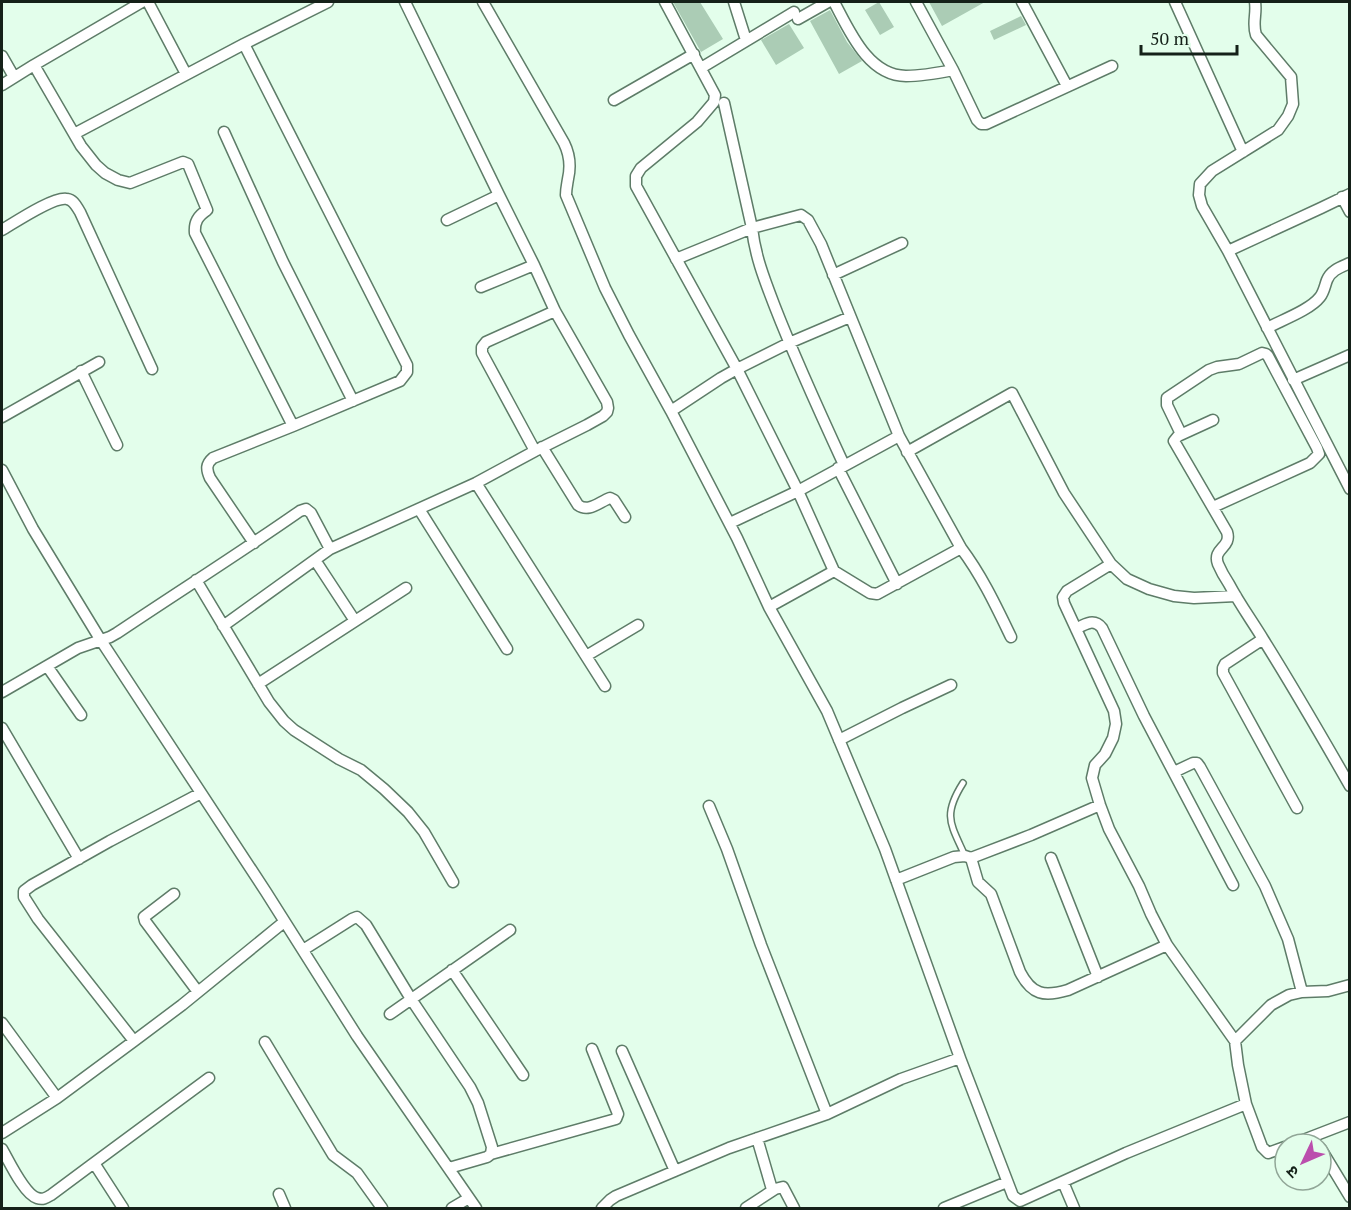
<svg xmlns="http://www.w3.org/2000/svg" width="1351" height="1210" viewBox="0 0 1351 1210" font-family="'PT Serif','Noto Sans Devanagari',serif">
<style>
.building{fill:#abccb5}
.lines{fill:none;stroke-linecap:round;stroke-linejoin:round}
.service-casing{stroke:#5e7c68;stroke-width:8}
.minor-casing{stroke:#5e7c68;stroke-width:13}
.service{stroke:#fff;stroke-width:5}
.minor{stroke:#fff;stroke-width:10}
</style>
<rect width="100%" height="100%" fill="#e3feeb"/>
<!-- building -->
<path class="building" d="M673,2H700L723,39L701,52Z
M879,2L894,27L880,35L865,10Z
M929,2H985L942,26Z
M830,10L847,42L862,61L839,74L810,21Z
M1021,16L1026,25L994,40L990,31Z
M789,24L804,48L776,65L761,40Z"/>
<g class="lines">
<defs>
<path id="service" d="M963,783C942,816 951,824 965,856"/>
<path id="minor" d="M148,2L186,74
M483,2L564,143C570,155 571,166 568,179C567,185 566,189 566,195L605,288L629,335L671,411
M665,2L715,95L714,102L697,122L641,168L636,176V186L737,369L721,378L671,411L737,538L769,607L827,711L885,849L960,1058
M734,2L746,40
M834,2C849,30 868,76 906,76C921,76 938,73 953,70
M916,2L953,70L977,120L981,124H986L1112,66
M1022,2L1067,86
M1175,2L1243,152
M1255,2C1257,14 1252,23 1256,35L1291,77L1293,104L1288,116L1278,130L1212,171L1200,184L1199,195L1202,206L1228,251L1350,489
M798,19L828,2
M2,56L14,77
M34,65L81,146L96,165L105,173L118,180L130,183L183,162L188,164L207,210C198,216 194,222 195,233L293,426
M701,68L794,12
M2,85L34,65L142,2
M614,100L694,54
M724,103L752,228C755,256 765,281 775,307C796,361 820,413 844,465
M224,132L283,262L353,401
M74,134L244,44
M1342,197L1350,212
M447,220L499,195
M2,230C14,223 54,196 67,199C74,200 76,206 80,212L152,369
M1228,251L1321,208L1350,194
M676,259L752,228L801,215L808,220L821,244L899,436
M833,275L902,243
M481,287L534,265
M1267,328C1282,320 1310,310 1320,297C1324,292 1325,285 1327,280C1331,270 1341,267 1350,263
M81,371L117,445
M1293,380L1350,355
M2,417L99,362
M1213,420L1178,436L1174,441L1227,532C1232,548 1212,548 1218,564C1221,571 1225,578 1229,584C1239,603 1252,621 1263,639C1293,687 1322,737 1350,786
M1181,434L1167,405V398L1209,370L1217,367L1239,364L1262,353L1266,354L1268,356L1317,448L1319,454L1310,463L1213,507
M542,447L578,505C589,513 599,502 610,498L614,500L625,517
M535,451L482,353V347L486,342L555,311
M907,452L1012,393L1064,493L1111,564L1127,579L1149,589L1174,596L1194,598L1236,596
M838,468L897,584
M2,470L33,529L100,639L266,892L357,1036L476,1208
M476,483L605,686
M419,509L507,649
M730,523L798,491L899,436L961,548L877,594L870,593L834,571L769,607
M254,543L210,478C206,469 206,464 213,458L293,426L400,381L407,372V365L244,44L328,2
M961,548C982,576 996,606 1011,637
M315,560L355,621
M1111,564L1067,591L1063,597L1064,603L1114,711L1116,724L1113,738L1105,754L1095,765L1092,778L1100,805L1109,829L1139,886L1151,914L1167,945L1235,1041L1238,1065L1246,1104L1262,1147L1268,1153L1285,1147
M834,571L798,491L737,369L789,343L850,317
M196,580L269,702L284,721L294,730L339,759L361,770L384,789L408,812L424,832L453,882
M223,626L330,549
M1076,629C1085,624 1094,618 1102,628L1144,716L1233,885
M1263,639L1225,664L1223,668V673L1297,808
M586,656L638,625
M47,666L81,715
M258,684L406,588
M2,692L78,648L110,637L117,633C178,592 240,553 300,511L306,509L311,513L330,549L476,483L535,451L587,425L603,416L607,412L608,408L607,402L555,311L534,265L499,195L405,2
M2,728L79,859
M839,740L902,708L951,685
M1174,772L1193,763H1197L1200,767L1265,886L1288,939L1302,992
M709,806L727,849L761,945L827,1114
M971,858L978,882L991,894L1020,972C1032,995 1044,997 1068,990L1167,945
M1051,858L1098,977
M896,880L954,857L965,856L971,858L1031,835L1100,805
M174,894L144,917L145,921L198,992
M303,950L352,919L357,917L366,925L411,999L470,1087L478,1103L492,1147L491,1154L487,1157L449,1168
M452,970L523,1075
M390,1014L510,930
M2,1023L57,1098
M134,1041L38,919L24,897V891L32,885L110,841L201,793
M1235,1041L1271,1005L1289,995L1302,992L1328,991L1350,985
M265,1042L333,1155L357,1173L382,1208
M622,1051L675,1171
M2,1133L57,1098L134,1041L182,1005L284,922
M757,1138L771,1186L775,1189
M1293,1144L1350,1122
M2,1149C9,1161 24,1194 37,1198C43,1200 46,1198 51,1195L94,1163
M1321,1149L1350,1197
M491,1154L616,1119L618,1114L592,1049
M1063,1182L1074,1208
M279,1194L285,1208
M123,1208L94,1163L209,1078
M452,1208L469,1198
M602,1208L610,1200L616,1196L729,1148L827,1114L901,1079L960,1058L1013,1196L1020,1201L1126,1153L1246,1104
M746,1208L775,1189L783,1187L794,1208
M944,1208L1007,1182"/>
</defs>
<!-- service casing -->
<use href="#service" class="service-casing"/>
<!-- minor casing -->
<use href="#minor" class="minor-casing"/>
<!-- service -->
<use href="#service" class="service"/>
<!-- minor -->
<use href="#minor" class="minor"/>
</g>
<!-- border -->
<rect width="1351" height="1210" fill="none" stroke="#152119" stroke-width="6"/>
<!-- north arrow -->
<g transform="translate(1303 1162) rotate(226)"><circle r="28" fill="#e3feeb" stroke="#91a697" stroke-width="1.5"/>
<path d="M0-4.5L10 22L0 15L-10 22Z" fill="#bb4ead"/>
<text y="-9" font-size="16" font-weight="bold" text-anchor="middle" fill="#152119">उ</text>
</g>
<!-- scale -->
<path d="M1141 45v9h96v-9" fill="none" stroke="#152119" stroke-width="3"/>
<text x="1150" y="45" font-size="18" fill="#152119" stroke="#e3feeb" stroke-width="4.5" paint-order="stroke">50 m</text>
</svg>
